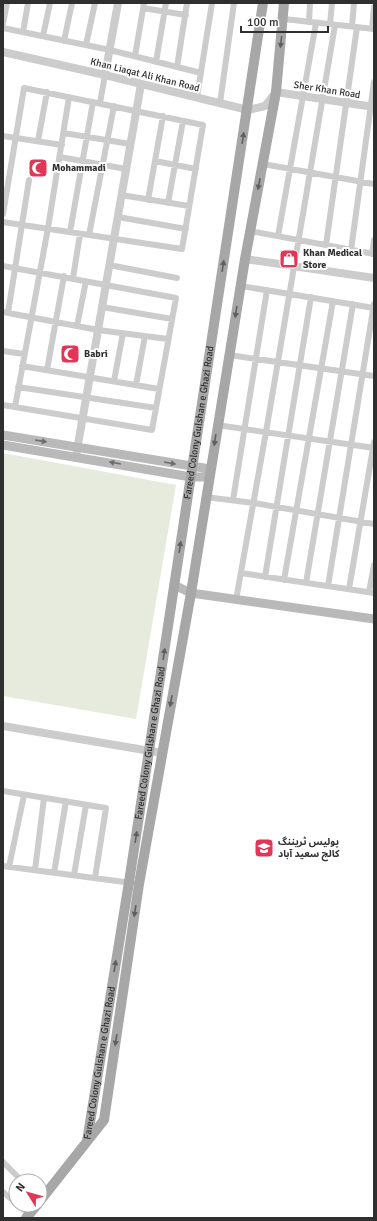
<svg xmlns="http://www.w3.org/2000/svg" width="377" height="1221" viewBox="0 0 377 1221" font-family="Signika,'Noto Sans Arabic',sans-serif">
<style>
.green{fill:#e6ebdd}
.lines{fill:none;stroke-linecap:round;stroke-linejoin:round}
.minor{stroke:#ccc;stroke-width:6}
.tertiary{stroke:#ccc;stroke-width:8}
.secondary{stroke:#b9b9b9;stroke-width:9}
.primary{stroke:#a7a7a7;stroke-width:10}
.oneway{fill:#5f5f5f}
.oneway2{fill:#6d6d6d}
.labels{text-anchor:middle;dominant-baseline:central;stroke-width:4;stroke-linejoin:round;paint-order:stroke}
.street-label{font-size:10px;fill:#2f2f2f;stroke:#fff}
.poi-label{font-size:10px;font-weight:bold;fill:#2f2f2f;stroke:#fff;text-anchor:start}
</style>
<rect width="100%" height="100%" fill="#fff"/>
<!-- green -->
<path class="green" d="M3,453L176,485L136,719L3,696Z"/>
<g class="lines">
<!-- minor -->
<path class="minor" d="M143,8L186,15
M284,19L374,29
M309,22L310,3
M3,24L7,3
M330,24L332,3
M352,26L354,3
M3,28L110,50L201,73
M372,29L374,7
M23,32L28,3
M43,36L50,3
M64,41L72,3
M86,45L95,3
M135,56L144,3
M156,62L166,3
M177,67L187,3
M197,97L212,3
M100,103L105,75
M220,103L234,3
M64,133L130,144
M3,136L62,145
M38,141L47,92
M60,157L126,169
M155,161L196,169
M263,164L374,184
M121,195L189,206
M148,200L163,116
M168,203L183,121
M3,214L24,88L203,125L182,249L3,222
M118,217L186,229
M250,231L374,254
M70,232L93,102
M89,235L114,106
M278,236L316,23
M326,245L357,27
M351,250L374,82
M372,254L374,240
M109,265L177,278
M3,266L176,298L152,430L3,405
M73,278L80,234
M241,286L374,308
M102,307L172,319
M3,312L98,330L168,339
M8,313L29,180
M77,326L86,281
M3,351L24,354
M229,355L374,376
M22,366L159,389
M47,370L64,276
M114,381L123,333
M136,385L145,336
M18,387L156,408
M15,407L48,228L69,97
M217,425L374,448
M205,497L254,503L374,524
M233,500L267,290
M241,573L374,593
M265,577L311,297
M284,580L333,301
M306,583L353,304
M328,586L374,304
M349,589L374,442
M369,592L374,565
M236,600L266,432L335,25
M3,791L106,808L95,878
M3,866L132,883
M9,867L24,795
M35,870L44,798
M54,873L66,801
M74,875L86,805
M3,1162L22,1181
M3,1192L16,1203
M19,1205L29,1214"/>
<!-- tertiary -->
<path class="tertiary" d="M3,52L105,75L248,110L265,106L276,92L374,107
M105,75L118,3
M245,259L374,278
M76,456L141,84
M3,726L162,753"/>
<!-- secondary -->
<path class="secondary" d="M3,435L210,469
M3,445L191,477H209
M174,585L191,593L374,619"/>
<!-- primary -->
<g class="primary">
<path id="s1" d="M87,1141L129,882L263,3"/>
<path d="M40,1201L104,1120L139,884L191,593L245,259L276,92L284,3"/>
<path d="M26,1218L37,1205"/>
</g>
</g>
<!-- one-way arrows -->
<defs><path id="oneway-solid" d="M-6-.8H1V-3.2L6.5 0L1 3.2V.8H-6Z"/></defs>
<g class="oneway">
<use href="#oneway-solid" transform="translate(281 42) rotate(96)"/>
<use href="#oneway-solid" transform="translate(243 138) rotate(-81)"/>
<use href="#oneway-solid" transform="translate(259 184) rotate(101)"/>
<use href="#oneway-solid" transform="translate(223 266) rotate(-81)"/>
<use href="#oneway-solid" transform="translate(236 312) rotate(99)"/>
<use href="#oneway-solid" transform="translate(215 440) rotate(99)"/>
<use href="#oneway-solid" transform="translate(180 547) rotate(-82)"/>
<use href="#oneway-solid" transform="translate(164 654) rotate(-81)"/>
<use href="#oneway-solid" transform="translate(171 701) rotate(100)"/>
<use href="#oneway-solid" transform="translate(136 837) rotate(-81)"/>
<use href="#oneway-solid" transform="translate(135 911) rotate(99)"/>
<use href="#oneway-solid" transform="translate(115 966) rotate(-81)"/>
<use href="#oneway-solid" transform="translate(116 1040) rotate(99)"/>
</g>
<g class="oneway2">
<use href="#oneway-solid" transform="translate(41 441) rotate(9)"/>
<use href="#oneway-solid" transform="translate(115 463) rotate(-170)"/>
<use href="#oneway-solid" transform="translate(170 463) rotate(10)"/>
</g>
<!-- icons -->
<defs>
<symbol id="mosque-square" viewBox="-11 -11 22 22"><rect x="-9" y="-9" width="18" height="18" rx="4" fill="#e13656" stroke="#fff"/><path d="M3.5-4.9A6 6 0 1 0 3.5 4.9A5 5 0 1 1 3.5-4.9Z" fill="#fff"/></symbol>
<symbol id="shop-square" viewBox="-11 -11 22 22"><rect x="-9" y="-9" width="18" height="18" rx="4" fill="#e13656" stroke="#fff"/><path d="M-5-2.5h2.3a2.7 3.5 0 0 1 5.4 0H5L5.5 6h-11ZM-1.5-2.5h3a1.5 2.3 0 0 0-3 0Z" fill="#fff"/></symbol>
<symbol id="university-square" viewBox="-11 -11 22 22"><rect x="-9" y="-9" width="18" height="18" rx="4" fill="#e13656" stroke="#fff"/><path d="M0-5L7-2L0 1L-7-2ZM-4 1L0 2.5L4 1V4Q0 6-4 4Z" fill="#fff"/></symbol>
</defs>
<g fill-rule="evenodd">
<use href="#mosque-square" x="27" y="157" width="22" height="22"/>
<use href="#shop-square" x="278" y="248" width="22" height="22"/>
<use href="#mosque-square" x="59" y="343" width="22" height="22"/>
<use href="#university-square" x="253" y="837" width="22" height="22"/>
</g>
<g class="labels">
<!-- street labels -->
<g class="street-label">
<text transform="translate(145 75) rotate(14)">Khan Liaqat Ali Khan Road</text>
<text transform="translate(327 90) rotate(9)">Sher Khan Road</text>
<text stroke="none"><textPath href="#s1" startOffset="727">Fareed Colony Gulshan e Ghazi Road</textPath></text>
<text stroke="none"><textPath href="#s1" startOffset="403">Fareed Colony Gulshan e Ghazi Road</textPath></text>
<text stroke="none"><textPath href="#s1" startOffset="79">Fareed Colony Gulshan e Ghazi Road</textPath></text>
</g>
<!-- poi labels -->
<g class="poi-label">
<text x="52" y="168">Mohammadi</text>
<text x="303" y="253">Khan Medical<tspan x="303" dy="12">Store</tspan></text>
<text x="84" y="354">Babri</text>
<text x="278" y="842">پولیس ٹریننگ<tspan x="278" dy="12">کالج سعید آباد</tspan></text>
</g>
</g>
<!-- border -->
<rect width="377" height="1221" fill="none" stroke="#2f2f2f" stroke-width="8"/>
<!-- north arrow -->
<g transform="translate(28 1193) rotate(307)"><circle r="19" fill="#ffffff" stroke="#acacac"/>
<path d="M0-3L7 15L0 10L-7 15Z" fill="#e13656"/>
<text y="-6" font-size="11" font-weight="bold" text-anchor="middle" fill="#2f2f2f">N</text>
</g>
<!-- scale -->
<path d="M241 26v6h87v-6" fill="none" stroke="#2f2f2f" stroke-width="2"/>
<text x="247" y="26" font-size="12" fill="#2f2f2f" stroke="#ffffff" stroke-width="3" paint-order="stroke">100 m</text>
</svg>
